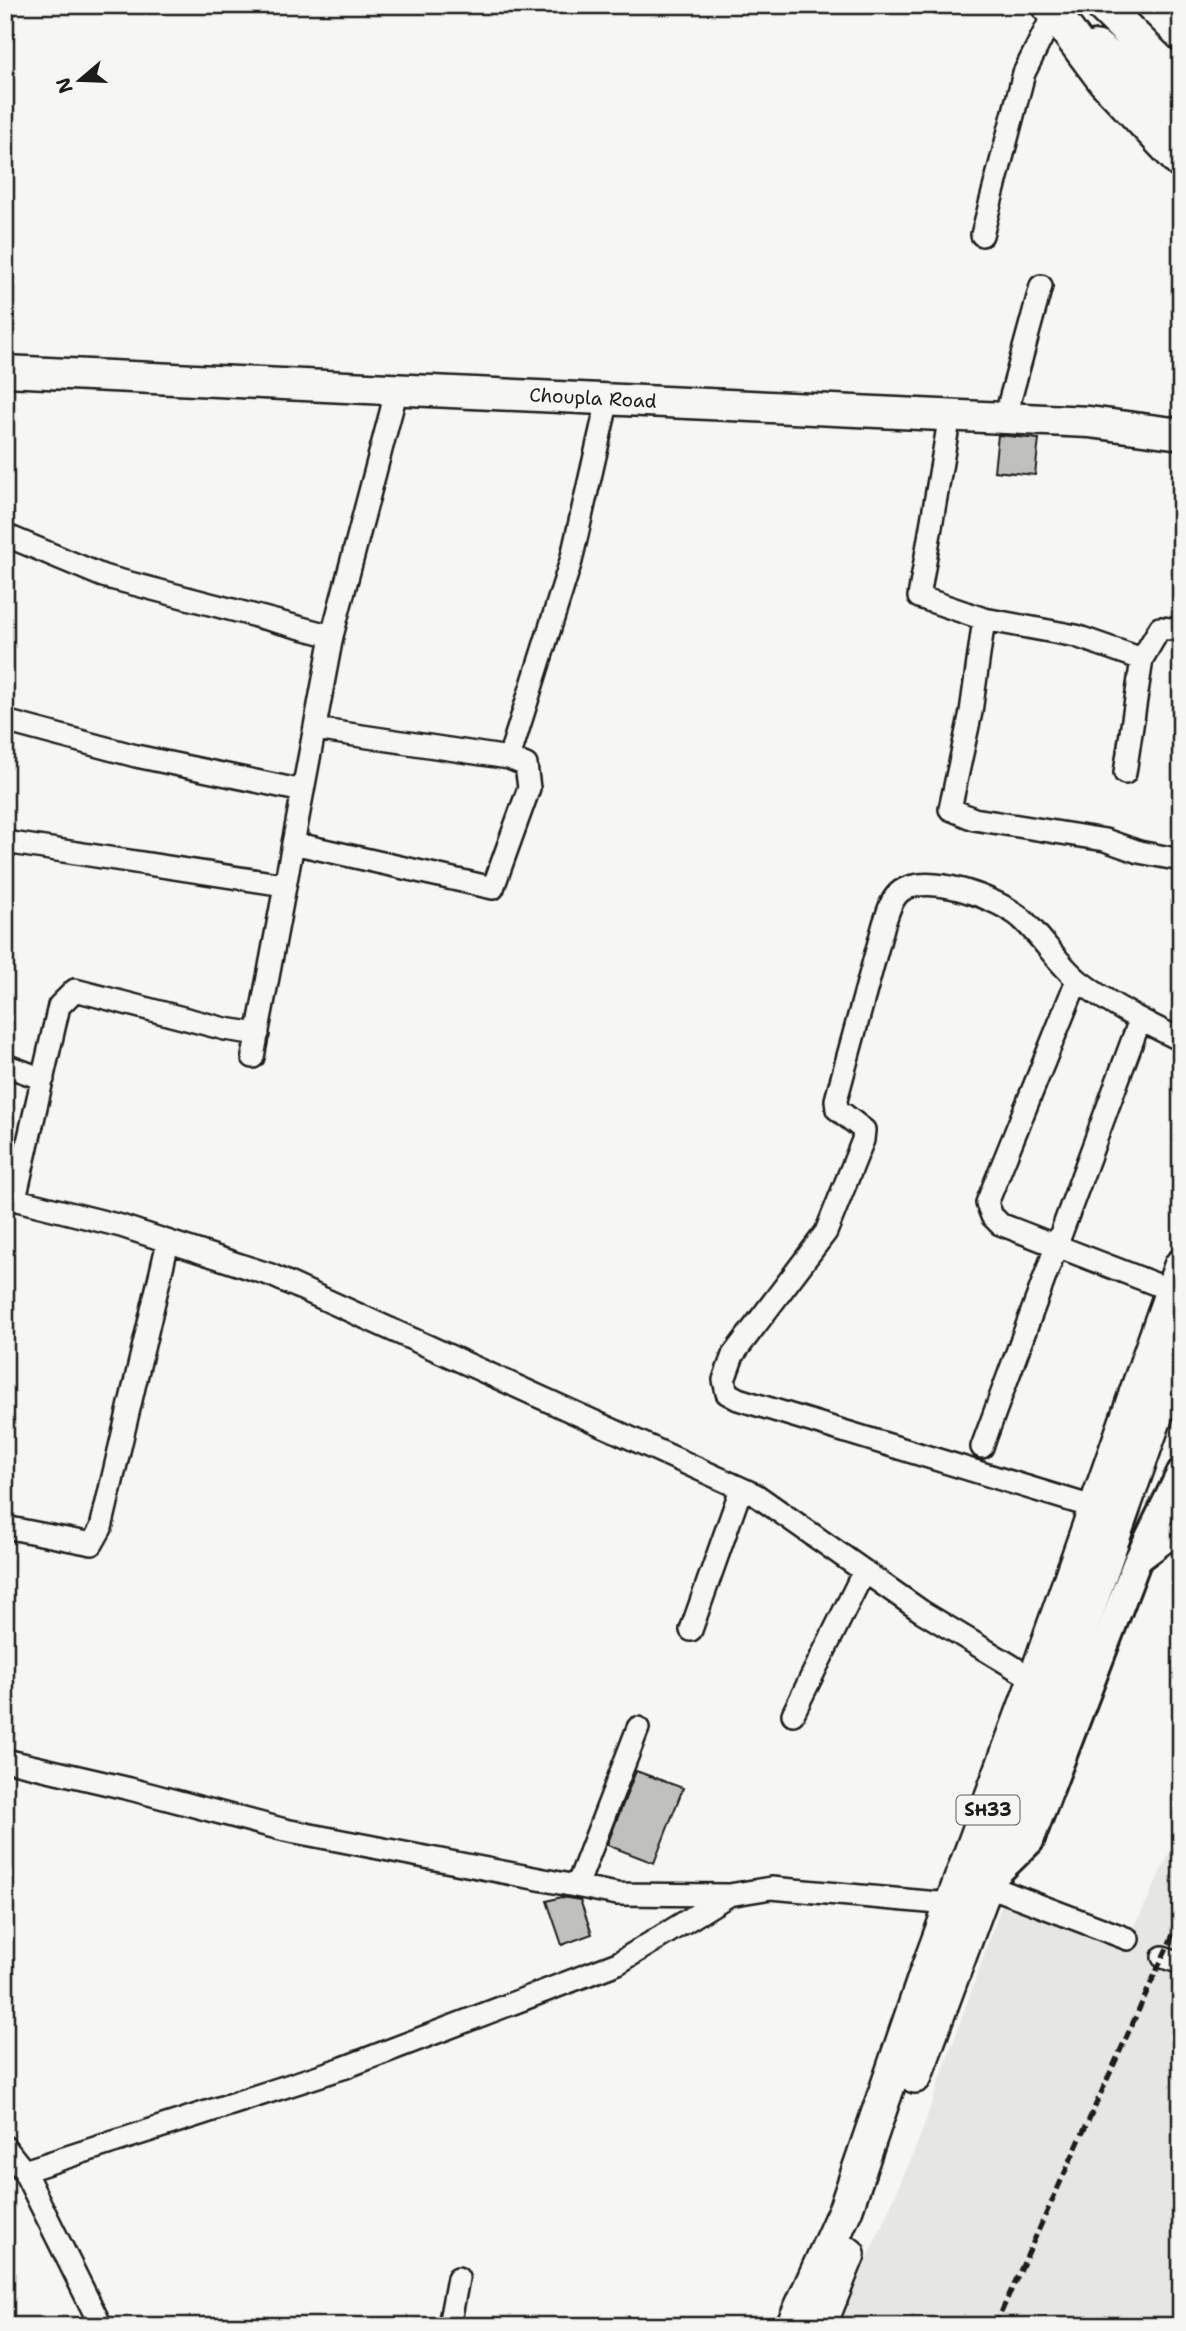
<svg xmlns="http://www.w3.org/2000/svg" width="1186" height="2331" viewBox="0 0 1186 2331" font-family="'Shantell Sans',sans-serif">
<style>
.built{fill:#e6e6e2}
.building{fill:#c0c0bd;stroke:#1c1c1c;stroke-width:2}
.lines{fill:none;stroke-linecap:round;stroke-linejoin:round}
.minor-casing{stroke:#1c1c1c;stroke-width:26}
.tertiary-casing{stroke:#1c1c1c;stroke-width:32}
.secondary-casing{stroke:#1c1c1c;stroke-width:35}
.primary-casing{stroke:#1c1c1c;stroke-width:38}
.minor{stroke:#f6f6f2;stroke-width:21}
.tertiary{stroke:#f6f6f2;stroke-width:26}
.secondary{stroke:#f6f6f2;stroke-width:30}
.primary{stroke:#f6f6f2;stroke-width:33}
.rail{stroke:#1c1c1c;stroke-width:5;stroke-dasharray:10 5;stroke-linecap:butt}
.labels{text-anchor:middle;dominant-baseline:central;stroke-width:6;stroke-linejoin:round;paint-order:stroke}
.shield{fill:#f6f6f2;stroke:#5d5d5c;stroke-width:2}
.shield-label{font-size:18px;font-weight:bold;fill:#1c1c1c}
.street-label{font-size:19px;fill:#1c1c1c;stroke:#f6f6f2}
</style>
<rect width="100%" height="100%" fill="#f6f6f2"/>
<filter id="ink" filterUnits="userSpaceOnUse"><feTurbulence type="fractalNoise" baseFrequency=".0143" numOctaves="2"/><feDisplacementMap in="SourceGraphic" scale="14" xChannelSelector="R" yChannelSelector="G"/><feConvolveMatrix kernelMatrix="1 2 1 2 8 2 1 2 1" color-interpolation-filters="sRGB"/></filter>
<g filter="url(#ink)">
<!-- built -->
<path class="built" d="M1181,1829V2326H838L917,2145L1002,1904L1125,1947Z"/>
<!-- building -->
<path class="building" d="M998,435L1039,439L1035,475L994,471Z
M636,1771L683,1788L654,1863L607,1845Z
M561,1897L580,1900L592,1934L562,1945L547,1901Z"/>
<g class="lines">
<defs>
<path id="minor" d="M982,235L1024,73L1054,13
M950,415L919,597L984,619L1076,636L1142,659
M1005,418L1041,286
M5,535L103,576L332,636L253,1057
M984,619L971,712L950,809L974,819L1105,840L1139,852L1181,860
M332,636L397,389
M5,721L136,756L303,791
M509,758L571,561L608,399
M1125,773L1142,659L1160,628L1181,630
M5,842L285,885
M293,843L493,888L529,788L526,765L509,758L315,729
M1077,980L987,1203L992,1216L1000,1224L1181,1294
M5,1065L43,1079
M5,1197L121,1226L271,1275L756,1495L921,1611L1035,1680
M15,1199L59,1006L75,990L225,1029L258,1034
M982,1447L1140,1020
M1096,1508L738,1399L727,1393L724,1380L733,1355L826,1232L863,1140L864,1130L837,1109L836,1100L884,924C888,913 891,898 901,891C929,872 999,899 1021,918C1042,937 1058,964 1079,981C1110,1005 1146,1023 1181,1040
M5,1527L92,1544L101,1528L168,1242
M1137,1563L1181,1530
M691,1630L741,1489
M793,1714L864,1571
M5,1760L130,1789L285,1830L617,1894L727,1895
M986,1885L1128,1939
M577,1886L638,1728
M1163,1957L1181,1963
M5,2147L24,2171L101,2326
M24,2171L343,2068L618,1963L729,1895L771,1888L961,1905
M449,2326L458,2278"/>
<path id="tertiary" d="M989,1881L1030,1841L1136,1564L1181,1472"/>
<path id="secondary" d="M5,371L1089,422L1181,434"/>
<path id="primary" d="M1048,5L1104,80L1181,162
M1102,5L1181,83
M1097,48L1151,92L1181,124
M915,2076L1090,1602L1181,1344
M793,2326L846,2208L925,1977L1035,1680L1181,1266
M819,2326L848,2254"/>
</defs>
<!-- minor casing -->
<use href="#minor" class="minor-casing"/>
<!-- tertiary casing -->
<use href="#tertiary" class="tertiary-casing"/>
<!-- secondary casing -->
<use href="#secondary" class="secondary-casing"/>
<!-- primary casing -->
<use href="#primary" class="primary-casing"/>
<!-- minor -->
<use href="#minor" class="minor"/>
<!-- tertiary -->
<use href="#tertiary" class="tertiary"/>
<!-- secondary -->
<use href="#secondary" class="secondary"/>
<!-- primary -->
<use href="#primary" class="primary"/>
<!-- rail -->
<path class="rail" d="M995,2326L1181,1917"/>
</g>
</g>
<g class="labels">
<!-- shield labels -->
<rect class="shield" x="956.5" y="1795.5" width="63" height="29" rx="5"/>
<g class="shield-label">
<text x="988" y="1810">SH33</text>
</g>
<!-- street labels -->
<g class="street-label">
<text transform="translate(593 398) rotate(3)">Choupla Road</text>
</g>
</g>
<!-- margin -->
<rect width="1186" height="2331" fill="none" stroke="#f6f6f2" stroke-width="28"/>
<rect x="14" y="14" width="1158" height="2303" fill="none" stroke="#1c1c1c" stroke-width="2.5" filter="url(#ink)"/>
<!-- north arrow -->
<g transform="translate(80 80) rotate(251)" stroke="#f6f6f2" stroke-width="5" paint-order="stroke">
<path d="M0-5L12 26L0 18L-12 26Z" fill="#1c1c1c"/>
<text y="-10" font-size="19" font-weight="bold" text-anchor="middle" fill="#1c1c1c">N</text>
</g>
</svg>
